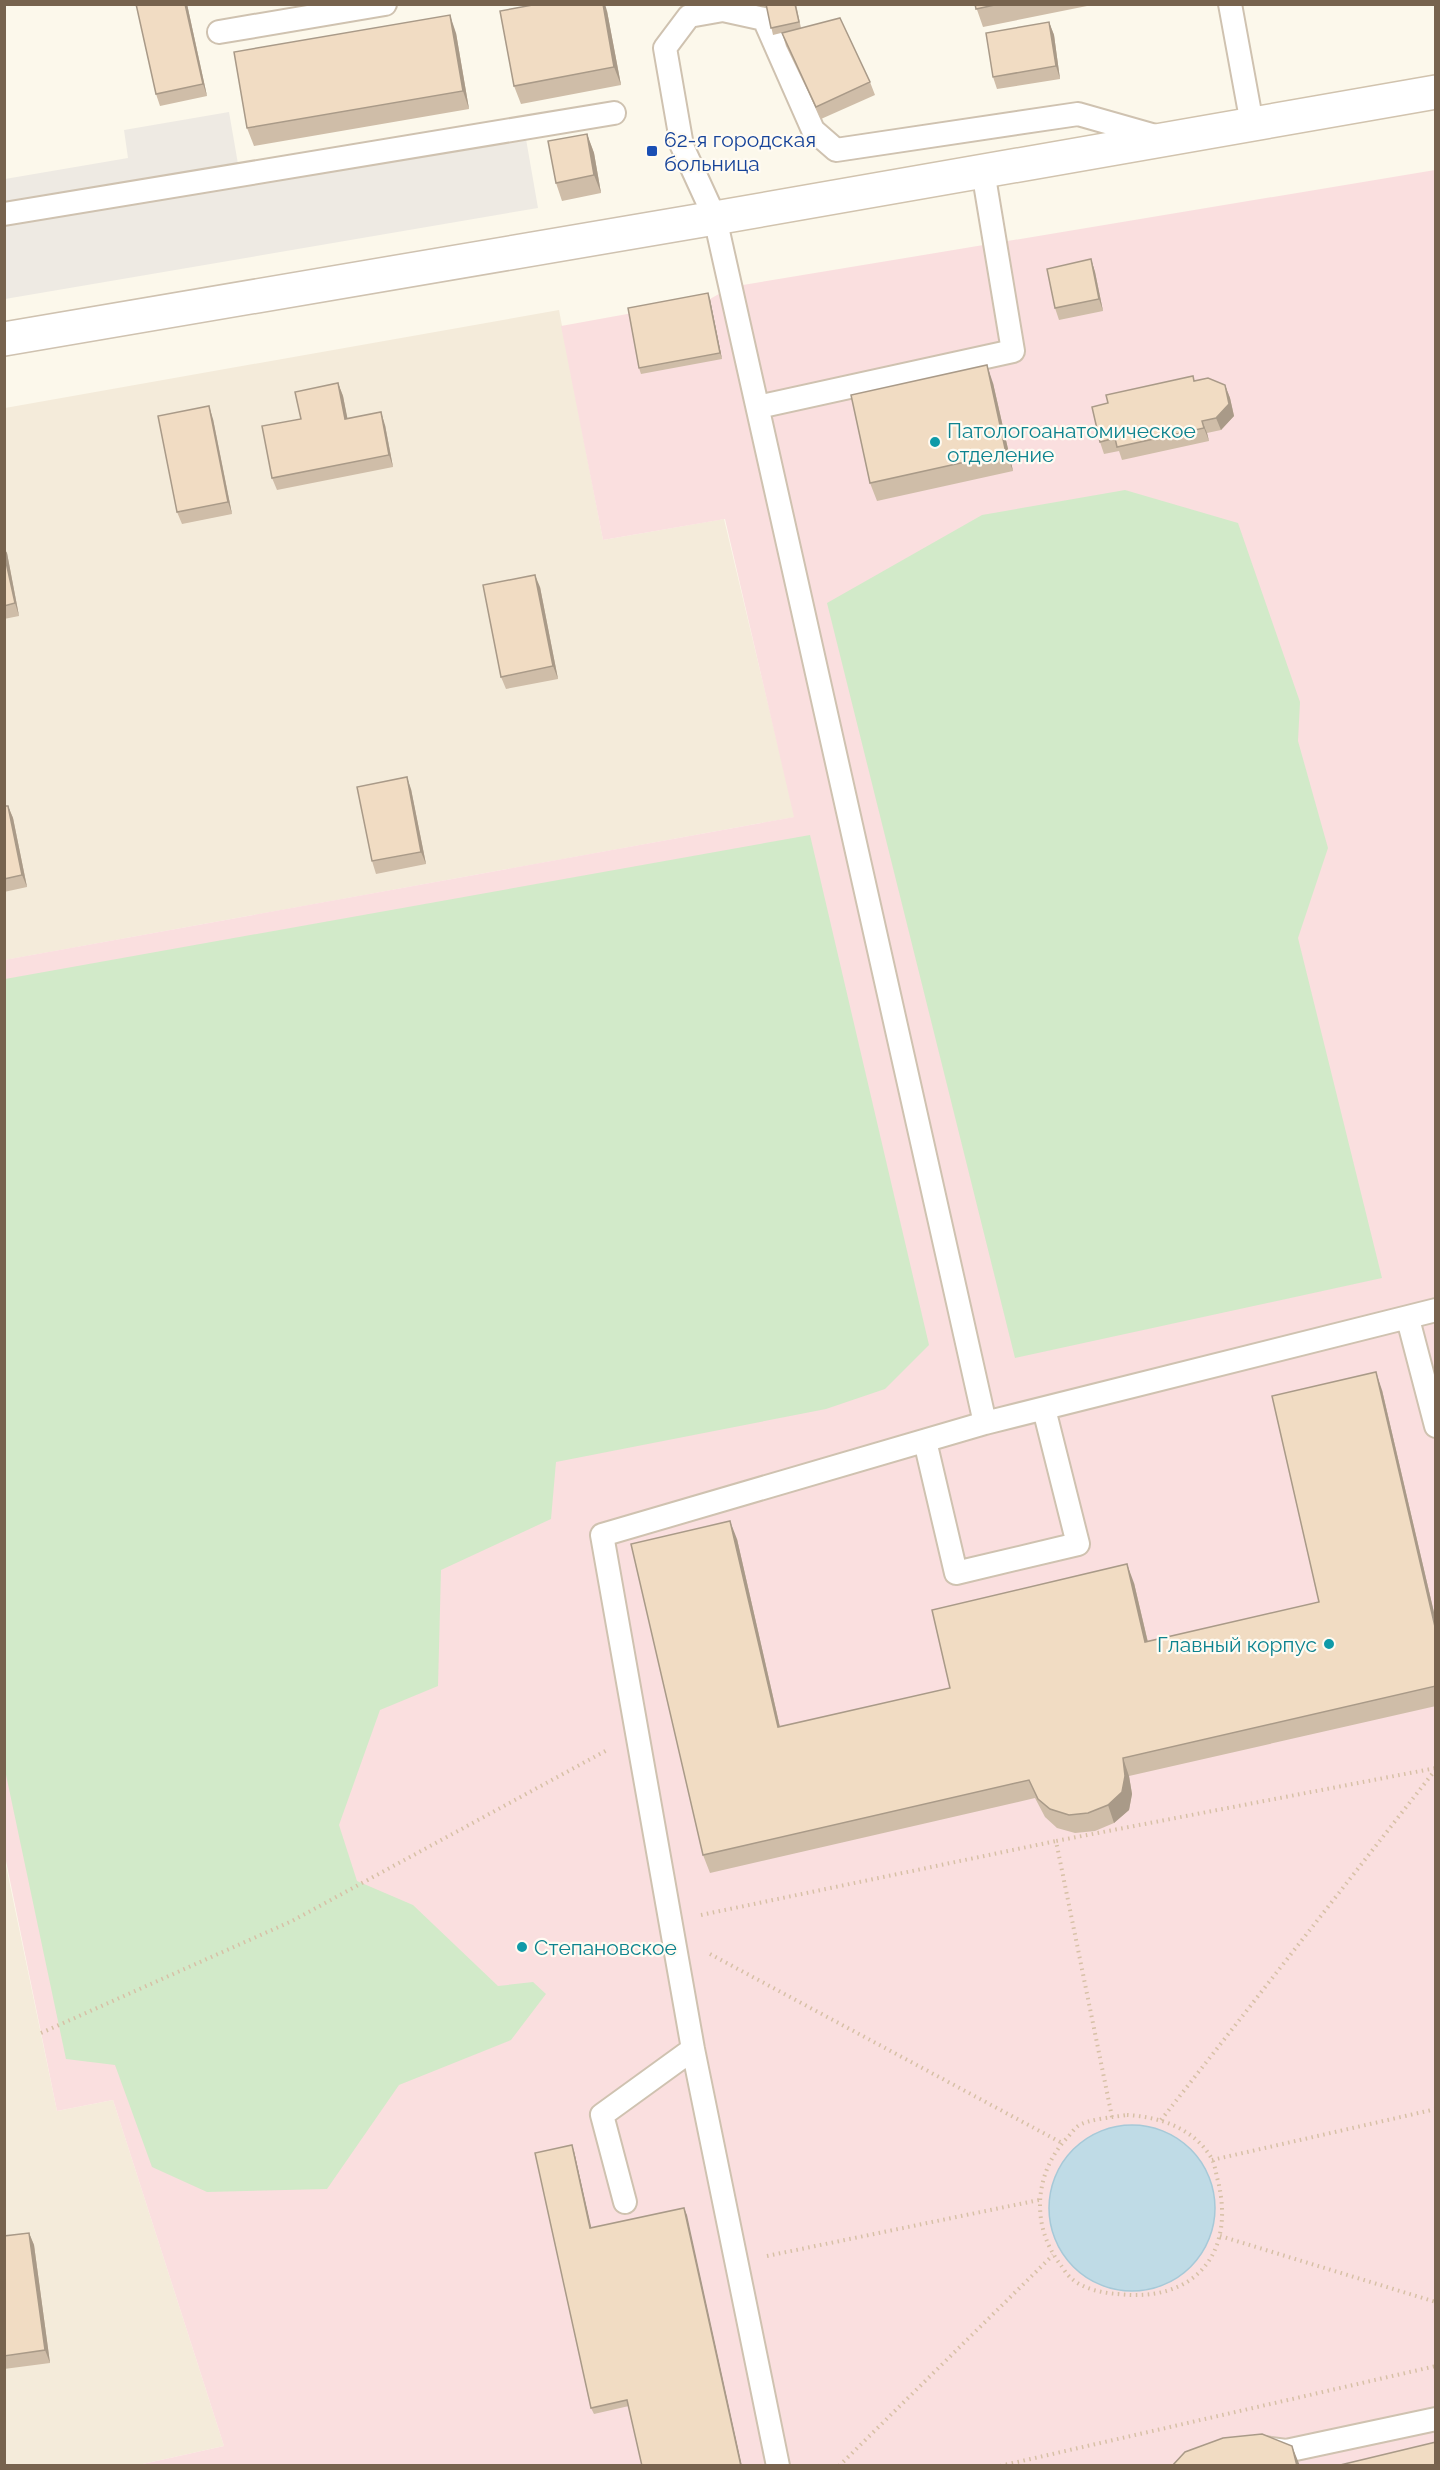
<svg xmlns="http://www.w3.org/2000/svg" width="1440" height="2470" viewBox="0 0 1440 2470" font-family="Raleway,sans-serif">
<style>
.residential{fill:#f4ebda}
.industrial{fill:#eeeae3}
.medical{fill:#fadfdf}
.green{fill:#d2eac9}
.water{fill:#bfdbe6;stroke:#a6c9d8;stroke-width:1.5}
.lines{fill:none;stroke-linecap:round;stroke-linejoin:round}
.lane-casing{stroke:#cfc2b0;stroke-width:26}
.street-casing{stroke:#cfc2b0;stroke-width:36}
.secondary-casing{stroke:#d1c3ae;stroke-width:36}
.path{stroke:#d7c0a6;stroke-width:4;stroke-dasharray:1.5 4.5;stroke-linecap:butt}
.lane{stroke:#fff;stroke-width:22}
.street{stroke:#fff;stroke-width:33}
.secondary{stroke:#fff;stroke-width:33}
.wall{fill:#cfbda8}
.shaded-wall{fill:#a99a88}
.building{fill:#f1dcc3;stroke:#a99a88;stroke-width:1.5}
.transit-dot{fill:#1a4fb4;stroke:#fffbf2;stroke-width:2}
.culture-dot{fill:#0f9aa8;stroke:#fffbf2;stroke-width:2}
.labels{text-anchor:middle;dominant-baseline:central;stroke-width:4.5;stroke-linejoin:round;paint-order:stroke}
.transit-label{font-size:21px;fill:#164399;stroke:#fffbf2;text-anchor:start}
.culture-label{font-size:21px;fill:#0d838f;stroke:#fffbf2;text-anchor:start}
</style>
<rect width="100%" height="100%" fill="#fcf8eb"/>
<!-- residential -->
<path class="residential" d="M559,310L603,540L724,519L795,817L5,960V408Z
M4,1856L57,2111L113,2100L224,2446L138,2465H5Z"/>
<!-- industrial -->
<path class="industrial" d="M229,112L242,187L526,139L538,208L5,299V179L128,158L124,130Z"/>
<!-- medical -->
<path class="medical" d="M1435,170V2465H138L224,2446L113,2100L57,2111L5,1856L4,960L794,817L725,519L603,540L561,326L710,299L731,287Z"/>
<!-- green -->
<path class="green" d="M1125,490L1238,523L1300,702L1298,741L1328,848L1298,938L1382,1278L1015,1358L827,603L982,515Z
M810,835L929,1345L885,1389L826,1409L556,1462L551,1519L441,1570L438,1686L380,1710L339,1825L357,1881L413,1905L498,1986L533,1982L546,1994L511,2040L399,2085L327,2189L207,2192L152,2167L115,2065L66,2059L5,1770V979Z"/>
<!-- water -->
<path class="water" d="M1049 2208a83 83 0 1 1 166 0a83 83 0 1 1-166 0Z"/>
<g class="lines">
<defs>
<path id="lane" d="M1230,4L1252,124
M219,32L385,4
M4,214L614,113
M758,407L1013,351L983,171
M1408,1319L1436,1426
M985,1423L715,218L682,146L665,48L689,16L723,10L764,19L813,130L836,150L1078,114L1159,137
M925,1441L956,1573L1078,1544L1044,1409
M625,2202L602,2115L693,2049
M1264,2448L1286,2451L1436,2419
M778,2466L693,2049L602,1535L985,1423L1436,1310"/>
<path id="street" d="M4,339L715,218"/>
<path id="secondary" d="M715,218L1436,92"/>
</defs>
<!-- lane casing -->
<use href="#lane" class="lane-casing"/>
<!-- street casing -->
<use href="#street" class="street-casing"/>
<!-- secondary casing -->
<use href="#secondary" class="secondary-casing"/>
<!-- path -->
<path class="path" d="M701,1915L1056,1841
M710,1954L1062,2143
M41,2033L292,1921L609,1749
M1127,2115C1160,2117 1194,2128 1212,2159C1215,2165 1216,2174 1218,2181C1236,2255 1193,2303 1118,2294C1102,2293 1083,2289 1071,2278C1067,2275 1063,2268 1060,2264C1031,2226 1034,2174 1066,2139C1070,2135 1074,2129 1078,2126C1088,2119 1115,2117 1127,2115Z
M1112,2117L1056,1841L1436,1768
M1161,2120L1436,1769
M1212,2160L1436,2109
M1220,2236L1436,2302
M767,2256L1039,2200
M839,2466L1053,2255
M1000,2466L1436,2366"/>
<!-- lane -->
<use href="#lane" class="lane"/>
<!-- street -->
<use href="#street" class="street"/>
<!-- secondary -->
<use href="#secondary" class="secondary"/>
</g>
<!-- wall -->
<path class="wall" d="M187,4L207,96L160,106L156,94Z
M766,4H796L801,28L870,82L875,95L821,119L786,46L782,33L785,32L773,35Z
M975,4H1097L983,27Z
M607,11L621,85L521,104L514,86Z
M1049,22L1054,35L1060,79L997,89L993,77Z
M456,33L469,109L254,146L247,128Z
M587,134L594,153L601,193L562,201L556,183Z
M1091,259L1095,272L1103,311L1059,320L1055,308Z
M710,299L722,359L641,374L639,368Z
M1193,376L1194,381L1225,385L1230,398L1234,416L1221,430L1207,433L1209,441L1122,460L1119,451L1104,454L1100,442Z
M338,383L343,396L347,418L385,425L393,467L277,490L272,478L301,419Z
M993,383L1013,471L877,501L870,483Z
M213,419L232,514L182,524L177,512Z
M4,548L7,553L19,616L4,619Z
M540,587L558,679L506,689L501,677Z
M411,789L426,864L376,874L372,861Z
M4,806H8L13,818L27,887L4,892Z
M1382,1390L1436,1621V1706L1129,1776L1132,1794L1129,1810L1114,1823L1095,1831L1075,1833L1057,1828L1045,1817L1035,1798L710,1873L703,1855L737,1539L780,1727L950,1688L1134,1583L1148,1642L1319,1602Z
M574,2151L591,2228L687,2215L629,2406L594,2414L591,2408Z
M29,2233L34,2245L50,2363L4,2369V2236Z"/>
<!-- shaded-wall -->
<path class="shaded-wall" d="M185,4H187L207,96L203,84Z
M603,4H605L607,11L621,85L614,67Z
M450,15L456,33L469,109L463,91Z
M1049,22L1054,35L1060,79L1056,66Z
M587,134L594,153L601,193L594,175Z
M1091,259L1095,272L1103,311L1099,299Z
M708,293L710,299L722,359L720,353Z
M987,365L993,383L1013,471L1006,453Z
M338,383L343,396L350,431L345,419Z
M1225,385L1230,398L1234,416L1221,430L1216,418Z
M209,406L213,419L232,514L228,502Z
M381,412L385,425L393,467L389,455Z
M1202,421L1207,433L1209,441L1204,428Z
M4,548L7,553L19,616L15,603L4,553Z
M535,575L540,587L558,679L553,666Z
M407,777L411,789L426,864L421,852Z
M8,806L13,818L27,887L22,875Z
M1376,1372L1382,1390L1436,1621V1631Z
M730,1521L737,1539L784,1745L778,1727Z
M1127,1564L1134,1583L1152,1660L1145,1642Z
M1123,1758L1129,1776L1132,1794L1129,1810L1114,1823L1108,1805Z
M572,2145L574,2151L593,2235L590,2228Z
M684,2208L687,2215L742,2466H741Z
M29,2233L34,2245L50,2363L45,2350Z
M1292,2446L1300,2466H1297Z"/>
<!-- building -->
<path class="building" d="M136,4H185L203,84L156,94Z
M538,4H603L614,67L514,86L500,11Z
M766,4H795L799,22L771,28Z
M975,4H999L976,9Z
M450,15L463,91L247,128L234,52Z
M840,18L870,82L816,107L782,33Z
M1049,22L1056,66L993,77L986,33Z
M587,134L594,175L556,183L548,141Z
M1091,259L1099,299L1055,308L1047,269Z
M708,293L720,353L639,368L628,308Z
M987,365L1006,453L870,483L851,395Z
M1193,376L1194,381L1208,378L1225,385L1229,404L1216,418L1202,421L1204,428L1117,447L1115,438L1100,442L1092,407L1108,403L1106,395Z
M338,383L345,419L381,412L389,455L272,478L262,426L301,419L295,392Z
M209,406L228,502L177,512L158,416Z
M4,553L15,603L4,606Z
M535,575L553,666L501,677L483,585Z
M407,777L421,852L372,861L357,787Z
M4,806H8L22,875L4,879Z
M1376,1372L1436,1631V1686L1123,1758L1125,1776L1122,1792L1108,1805L1088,1813L1069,1815L1050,1809L1038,1799L1029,1780L703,1855L631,1544L730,1521L778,1727L950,1688L932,1610L1127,1564L1145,1642L1319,1602L1272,1396Z
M572,2145L590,2228L684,2208L741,2466H642L627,2400L591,2408L535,2153Z
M29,2233L45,2350L4,2356V2236Z
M1262,2434L1292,2446L1297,2466H1172L1185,2452L1223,2438Z
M1436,2442V2466H1336Z"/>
<!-- markers -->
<rect class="transit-dot" x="646" y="145" width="12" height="12" rx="3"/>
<g class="culture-dot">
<circle cx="935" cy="442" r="6"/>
<circle cx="1329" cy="1644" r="6"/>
<circle cx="522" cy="1947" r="6"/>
</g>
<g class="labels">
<!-- transit labels -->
<g class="transit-label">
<text x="664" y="139">62-я городская<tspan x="664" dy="24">больница</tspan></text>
</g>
<!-- culture labels -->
<g class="culture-label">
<text x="947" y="430">Патологоанатомическое<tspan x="947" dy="24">отделение</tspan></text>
<text x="1317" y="1644" text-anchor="end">Главный корпус</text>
<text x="534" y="1947">Степановское</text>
</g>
</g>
<!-- border -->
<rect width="1440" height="2470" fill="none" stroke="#77634e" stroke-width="12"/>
</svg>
